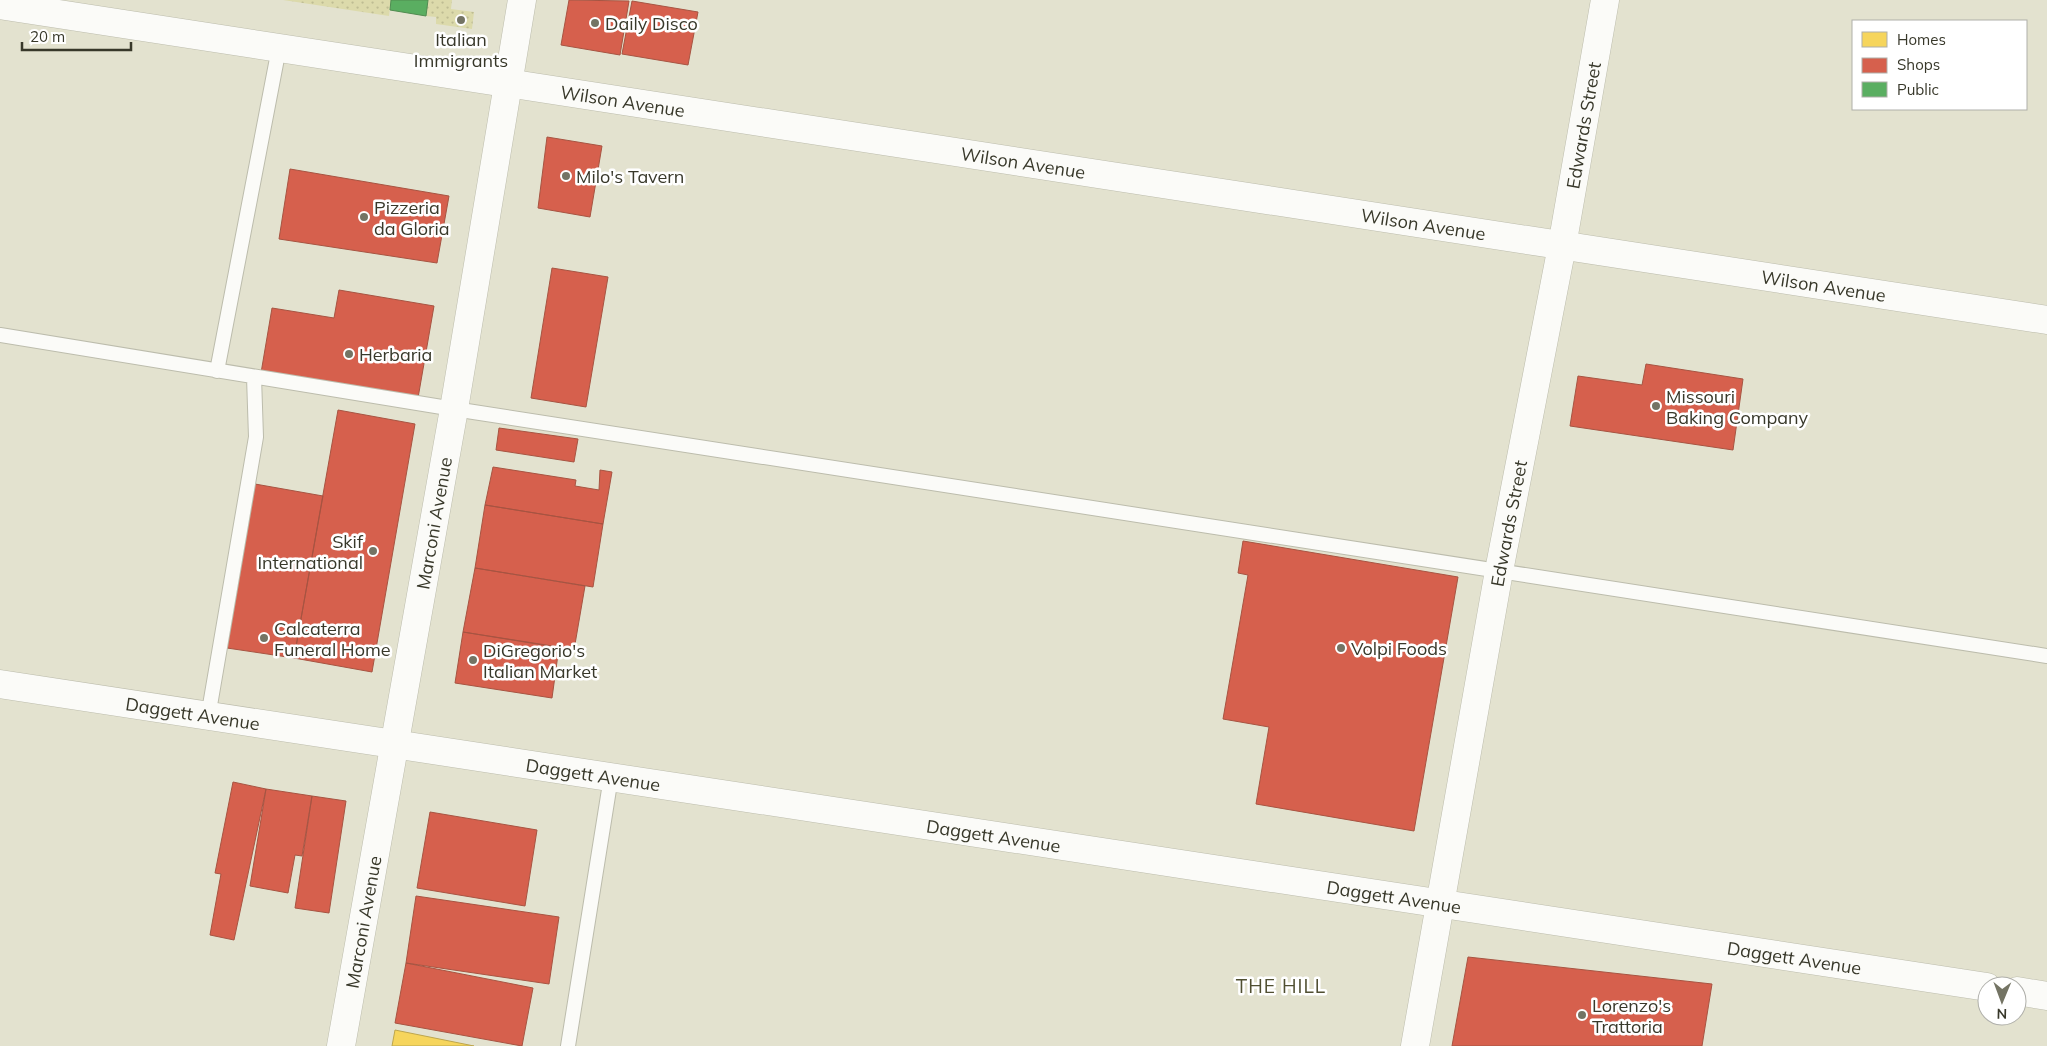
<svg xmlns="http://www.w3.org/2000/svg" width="2047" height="1046" viewBox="0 0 2047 1046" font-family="Mulish,sans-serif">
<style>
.grass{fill:url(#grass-dots)}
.homes{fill:#f6d55c;stroke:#bda64d}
.shops{fill:#d6604d;stroke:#a75442}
.public{fill:#5aae61;stroke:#508b50}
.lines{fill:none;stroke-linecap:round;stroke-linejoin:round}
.lane-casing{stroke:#bcbcac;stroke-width:16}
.street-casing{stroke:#bcbcac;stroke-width:29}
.lane{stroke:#fbfbf8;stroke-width:14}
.street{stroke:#fbfbf8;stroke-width:28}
.poi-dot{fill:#747464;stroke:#fff;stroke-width:2}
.labels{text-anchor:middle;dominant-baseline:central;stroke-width:5;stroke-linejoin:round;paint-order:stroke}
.poi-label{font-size:18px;fill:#38382a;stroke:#fff;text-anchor:start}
.street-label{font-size:18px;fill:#38382a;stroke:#fff}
.neighbourhood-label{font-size:19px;letter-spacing:1px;fill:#504f31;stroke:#fff}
</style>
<defs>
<pattern id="grass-dots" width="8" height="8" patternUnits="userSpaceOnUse" patternTransform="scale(1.25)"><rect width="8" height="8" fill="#dcdaab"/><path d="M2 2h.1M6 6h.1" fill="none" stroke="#bebc93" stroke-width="1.8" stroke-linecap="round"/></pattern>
</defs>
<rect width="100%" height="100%" fill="#e3e2cf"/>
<!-- grass -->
<path class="grass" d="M283,0H391L389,16Z
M428,0H452L451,9L474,12L472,29L436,24V17L426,16Z"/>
<!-- homes -->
<path class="homes" d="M395,1030L474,1046H392Z"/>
<!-- shops -->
<path class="shops" d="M569,0L629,1L620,55L561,45Z
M632,1L698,12L688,65L622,54Z
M547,137L602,146L590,217L538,208Z
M290,169L449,196L437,263L279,239Z
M552,268L608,277L586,407L531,398Z
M339,290L434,306L418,398L261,373L272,308L334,318Z
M1646,364L1743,379L1733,450L1570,426L1578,376L1642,385Z
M338,410L415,424L372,672L294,658Z
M499,428L578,439L574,462L496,450Z
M493,467L576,480L575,486L599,490L600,470L612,472L603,524L485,505Z
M255,484L323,496L294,658L227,648Z
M485,505L603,524L593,587L475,568Z
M1243,541L1458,577L1414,831L1256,804L1269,727L1223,719L1248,575L1238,573Z
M475,568L585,586L574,650L463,632Z
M463,632L559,647L552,698L455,683Z
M233,782L266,789L234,940L210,935L221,874L215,873Z
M266,789L312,796L302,856L295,855L288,893L250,886Z
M312,796L346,801L329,913L295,908Z
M430,812L537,830L525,906L417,888Z
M416,896L559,917L549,984L406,963Z
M1468,957L1712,984L1702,1046H1452Z
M406,963L533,988L522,1046L395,1023Z"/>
<!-- public -->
<path class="public" d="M391,0H428L426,16L390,10Z"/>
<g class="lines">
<defs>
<path id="lane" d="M0,335L454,409L2047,656
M217,371L279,48
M208,717L256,437L254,377
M568,1046L611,777"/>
<g id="street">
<path id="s1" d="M0,5L2047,320"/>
<path id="s2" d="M0,684L1987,987"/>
<path d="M2017,991L2047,996"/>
<path id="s3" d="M341,1046L454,409L522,0"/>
<path id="s4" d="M1415,1046L1499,571L1562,246L1605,0"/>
</g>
</defs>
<!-- lane casing -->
<use href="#lane" class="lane-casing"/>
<!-- street casing -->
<use href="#street" class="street-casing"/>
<!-- lane -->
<use href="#lane" class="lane"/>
<!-- street -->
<use href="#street" class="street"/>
</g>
<!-- markers -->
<g class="poi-dot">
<circle cx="461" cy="20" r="5"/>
<circle cx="595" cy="23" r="5"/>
<circle cx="566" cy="176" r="5"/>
<circle cx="364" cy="217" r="5"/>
<circle cx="349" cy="354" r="5"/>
<circle cx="1656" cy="406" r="5"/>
<circle cx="373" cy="551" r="5"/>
<circle cx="264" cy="638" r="5"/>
<circle cx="1341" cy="648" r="5"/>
<circle cx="473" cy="660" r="5"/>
<circle cx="1582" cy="1015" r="5"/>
</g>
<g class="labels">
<!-- poi labels -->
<g class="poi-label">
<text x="605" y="23">Daily Disco</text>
<text x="461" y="39" text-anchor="middle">Italian<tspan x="461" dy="21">Immigrants</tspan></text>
<text x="576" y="176">Milo's Tavern</text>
<text x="374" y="207">Pizzeria<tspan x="374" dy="21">da Gloria</tspan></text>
<text x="359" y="354">Herbaria</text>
<text x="1666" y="396">Missouri<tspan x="1666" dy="21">Baking Company</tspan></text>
<text x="363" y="541" text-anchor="end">Skif<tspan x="363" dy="21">International</tspan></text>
<text x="274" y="628">Calcaterra<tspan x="274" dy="21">Funeral Home</tspan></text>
<text x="1351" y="648">Volpi Foods</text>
<text x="483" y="650">DiGregorio's<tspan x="483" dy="21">Italian Market</tspan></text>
<text x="1592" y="1005">Lorenzo's<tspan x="1592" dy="21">Trattoria</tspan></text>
</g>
<!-- street labels -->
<g class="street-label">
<text stroke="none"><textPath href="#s1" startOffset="630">Wilson Avenue</textPath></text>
<text stroke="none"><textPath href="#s4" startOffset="936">Edwards Street</textPath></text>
<text stroke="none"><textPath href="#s1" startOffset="1035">Wilson Avenue</textPath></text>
<text stroke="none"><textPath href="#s1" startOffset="1440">Wilson Avenue</textPath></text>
<text stroke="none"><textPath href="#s1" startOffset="1845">Wilson Avenue</textPath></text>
<text stroke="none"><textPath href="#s3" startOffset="531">Marconi Avenue</textPath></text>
<text stroke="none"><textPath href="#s4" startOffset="531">Edwards Street</textPath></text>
<text stroke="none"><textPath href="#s2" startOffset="195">Daggett Avenue</textPath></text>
<text stroke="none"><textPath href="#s2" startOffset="600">Daggett Avenue</textPath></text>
<text stroke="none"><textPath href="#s2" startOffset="1005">Daggett Avenue</textPath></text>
<text stroke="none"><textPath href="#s2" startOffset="1410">Daggett Avenue</textPath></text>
<text stroke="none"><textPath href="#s3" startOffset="126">Marconi Avenue</textPath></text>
<text stroke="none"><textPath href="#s2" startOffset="1815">Daggett Avenue</textPath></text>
</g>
<!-- neighbourhood labels -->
<g class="neighbourhood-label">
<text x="1281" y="986">THE HILL</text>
</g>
</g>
<!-- legend -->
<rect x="1852" y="20" width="175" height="90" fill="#ffffff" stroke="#afafaa"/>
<rect x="1862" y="32" width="25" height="15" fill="#f6d55c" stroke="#afafaa"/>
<text x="1897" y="45" font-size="15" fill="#38382a">Homes</text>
<rect x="1862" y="58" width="25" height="15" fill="#d6604d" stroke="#afafaa"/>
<text x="1897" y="70" font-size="15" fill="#38382a">Shops</text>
<rect x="1862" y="82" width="25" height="15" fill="#5aae61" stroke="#afafaa"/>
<text x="1897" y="95" font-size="15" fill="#38382a">Public</text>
<!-- north arrow -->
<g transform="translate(2002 1001) rotate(181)"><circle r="24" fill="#ffffff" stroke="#afafaa"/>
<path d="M0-4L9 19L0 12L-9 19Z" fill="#747464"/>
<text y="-8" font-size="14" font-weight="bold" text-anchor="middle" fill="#38382a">N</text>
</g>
<!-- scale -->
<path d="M22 42v8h109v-8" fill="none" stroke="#38382a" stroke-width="2.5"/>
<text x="30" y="42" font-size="15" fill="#38382a" stroke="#ffffff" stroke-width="4" paint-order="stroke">20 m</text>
</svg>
